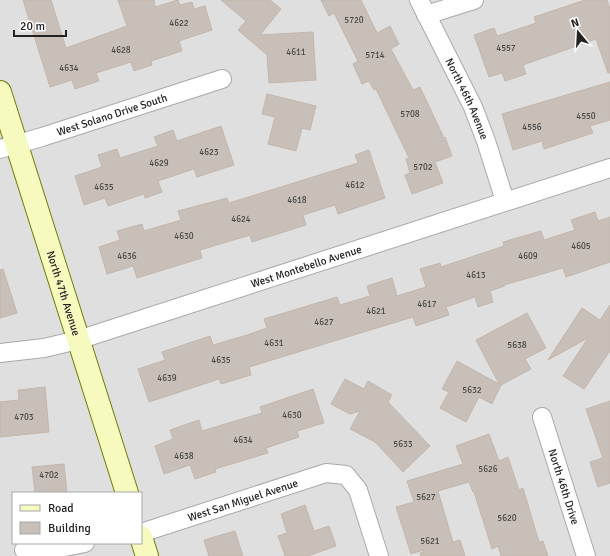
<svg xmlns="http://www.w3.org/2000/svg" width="610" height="556" viewBox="0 0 610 556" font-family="Signika,sans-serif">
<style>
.residential{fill:#e0dfdf;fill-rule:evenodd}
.building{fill:#c7bfb8;stroke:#c4b6ab}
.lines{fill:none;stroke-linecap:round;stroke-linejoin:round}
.street-casing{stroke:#a9a9a9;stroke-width:20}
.secondary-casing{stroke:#707d05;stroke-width:24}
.street{stroke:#fff;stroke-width:18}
.secondary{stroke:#f7fabf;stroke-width:22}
.labels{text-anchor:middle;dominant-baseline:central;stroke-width:4;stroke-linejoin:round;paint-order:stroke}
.number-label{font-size:9px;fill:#4b4948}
.street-label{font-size:11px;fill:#222;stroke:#fff}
</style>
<rect width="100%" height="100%" fill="#f2efe9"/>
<!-- residential -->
<path class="residential" d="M0,0H610V556H0ZM13,493H141V543H13Z"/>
<!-- building -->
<path class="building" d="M23,0H51L66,48L127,26L118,0H154L155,7L178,0L180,5L192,2L194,9L205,6L212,30L179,41L182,51L151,61L152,65L134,71L131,62L96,73L99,81L75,89L72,80L50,87Z
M221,0H270L281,9L260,35L313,32L316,80L269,83L267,55L238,30L246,21Z
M321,0H361L377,33L390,26L399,44L391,49L413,90L420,87L444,138L445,137L452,156L435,162L443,183L412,194L405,175L410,173L406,159L409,158L376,89L374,90L369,81L362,84L353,64L358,61L334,13L329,16Z
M585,0H607L610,9V73H608L596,39L523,65L526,74L505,81L502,73L489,77L474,35L494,28L497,36L536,23L534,17Z
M610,82V120L590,126L593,133L544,149L542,141L513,150L502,114Z
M267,94L316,106L310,130L302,128L296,151L268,144L275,117L262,114Z
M221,126L234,165L197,177L194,169L158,181L162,192L145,198L144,194L108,206L105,198L84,205L75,176L102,167L98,155L117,149L120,158L158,146L154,137L173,130L177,141Z
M369,150L385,198L338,214L335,205L303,215L306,225L252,242L250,235L200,250L202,258L137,278L133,266L107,274L99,247L120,240L117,231L142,224L144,231L181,220L178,211L227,198L229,203L358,163L355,155Z
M595,212L598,221L610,217V262L566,277L563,268L504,285L505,286L490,291L493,302L478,307L475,297L446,307L449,315L416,326L413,317L249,367L251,375L221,384L219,379L149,402L138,369L165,360L162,352L210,336L213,345L247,335L267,328L264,319L337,297L340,305L370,296L367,286L392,278L397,296L426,287L420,269L440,263L441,267L504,246L503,242L541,231L544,240L575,230L571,220Z
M3,269L17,313L0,318V270Z
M610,305V351L584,389L563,376L588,338L548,360L582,308L600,320Z
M527,313L546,348L525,359L531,369L501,385L492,404L479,397L466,422L440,408L449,392L442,389L457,361L499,384L476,340Z
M345,379L364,389L368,381L392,395L388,402L430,446L403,472L375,442L350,429L360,411L350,414L331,404Z
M45,387L49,432L0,437V402L19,400L18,390Z
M313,389L324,423L297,431L299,437L266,448L268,453L215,469L216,472L195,479L190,465L164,474L155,446L173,439L170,430L199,420L202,431L262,413L260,407Z
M610,401V483L598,487L590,462L603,458L586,409Z
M489,434L499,461L508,457L519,490L523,488L539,542L543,541L548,556H501L498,546L492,549L474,492H473L469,482L438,491L453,542L460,540L465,556H421L420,553L423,552V550L411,554L396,507L414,502L407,481L463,464L456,446Z
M64,464L67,493H35L32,467Z
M305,505L314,531L329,526L336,546L308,556H285L278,536L287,533L281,514Z
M235,531L243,556H209L204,540Z"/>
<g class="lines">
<defs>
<g id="street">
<path id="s1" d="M419,0L473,107L486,141L505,201"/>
<path d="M426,15L474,0"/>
<path id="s2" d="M0,149L42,137L222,79"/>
<path id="s3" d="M0,353L44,348L78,340L610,168"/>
<path id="s4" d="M542,417L586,556"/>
<path id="s5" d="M141,533L326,473L346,475L358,490L379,556"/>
<path d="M24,550L59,548L85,543"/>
</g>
<g id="secondary">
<path id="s6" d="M0,92L127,493"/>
<path d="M141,537L147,556"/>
</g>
</defs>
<!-- street casing -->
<use href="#street" class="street-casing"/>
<!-- secondary casing -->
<use href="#secondary" class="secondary-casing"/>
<!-- street -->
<use href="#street" class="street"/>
<!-- secondary -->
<use href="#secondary" class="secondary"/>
</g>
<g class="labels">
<!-- number labels -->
<g class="number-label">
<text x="354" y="20">5720</text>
<text x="179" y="23">4622</text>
<text x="506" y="48">4557</text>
<text x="121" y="50">4628</text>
<text x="296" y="52">4611</text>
<text x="375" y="55">5714</text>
<text x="69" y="68">4634</text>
<text x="410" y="114">5708</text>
<text x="586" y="116">4550</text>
<text x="532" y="127">4556</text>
<text x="209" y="152">4623</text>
<text x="159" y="163">4629</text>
<text x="423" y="167">5702</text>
<text x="355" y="185">4612</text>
<text x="104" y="187">4635</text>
<text x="297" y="200">4618</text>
<text x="241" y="219">4624</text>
<text x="184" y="236">4630</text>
<text x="581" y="246">4605</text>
<text x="127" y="256">4636</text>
<text x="528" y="256">4609</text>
<text x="476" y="275">4613</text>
<text x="427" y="304">4617</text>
<text x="376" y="311">4621</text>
<text x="324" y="322">4627</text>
<text x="274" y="343">4631</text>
<text x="517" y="345">5638</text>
<text x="221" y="360">4635</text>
<text x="167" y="378">4639</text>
<text x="472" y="390">5632</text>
<text x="292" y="415">4630</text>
<text x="24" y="417">4703</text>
<text x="243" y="440">4634</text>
<text x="403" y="444">5633</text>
<text x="184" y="456">4638</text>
<text x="488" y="469">5626</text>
<text x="49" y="475">4702</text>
<text x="426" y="497">5627</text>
<text x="507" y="518">5620</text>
<text x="430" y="541">5621</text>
</g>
<!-- street labels -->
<g class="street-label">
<text stroke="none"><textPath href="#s1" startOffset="110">North 46th Avenue</textPath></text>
<text stroke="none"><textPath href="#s2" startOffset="117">West Solano Drive South</textPath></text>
<text stroke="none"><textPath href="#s3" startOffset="319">West Montebello Avenue</textPath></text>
<text stroke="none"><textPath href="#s6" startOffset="211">North 47th Avenue</textPath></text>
<text stroke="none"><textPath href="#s4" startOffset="73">North 46th Drive</textPath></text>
<text stroke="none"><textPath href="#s5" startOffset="107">West San Miguel Avenue</textPath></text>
</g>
</g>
<!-- legend -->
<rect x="12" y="492" width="130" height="52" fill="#ffffff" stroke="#a7a7a7"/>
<rect x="20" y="505" width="20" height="6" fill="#f7fabf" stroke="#a7a7a7"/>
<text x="48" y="512" font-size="12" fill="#222222">Road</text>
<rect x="20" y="522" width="20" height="12" fill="#c7bfb8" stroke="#a7a7a7"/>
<text x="48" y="532" font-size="12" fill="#222222">Building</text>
<!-- north arrow -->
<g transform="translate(578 32) rotate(342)" stroke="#ffffff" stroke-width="3" paint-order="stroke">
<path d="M0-3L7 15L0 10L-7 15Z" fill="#222222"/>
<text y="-6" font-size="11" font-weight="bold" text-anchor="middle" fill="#222222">N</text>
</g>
<!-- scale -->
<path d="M14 30v6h52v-6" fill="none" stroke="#222222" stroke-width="2"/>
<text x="20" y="30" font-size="12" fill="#222222" stroke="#ffffff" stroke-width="3" paint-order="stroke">20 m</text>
</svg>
